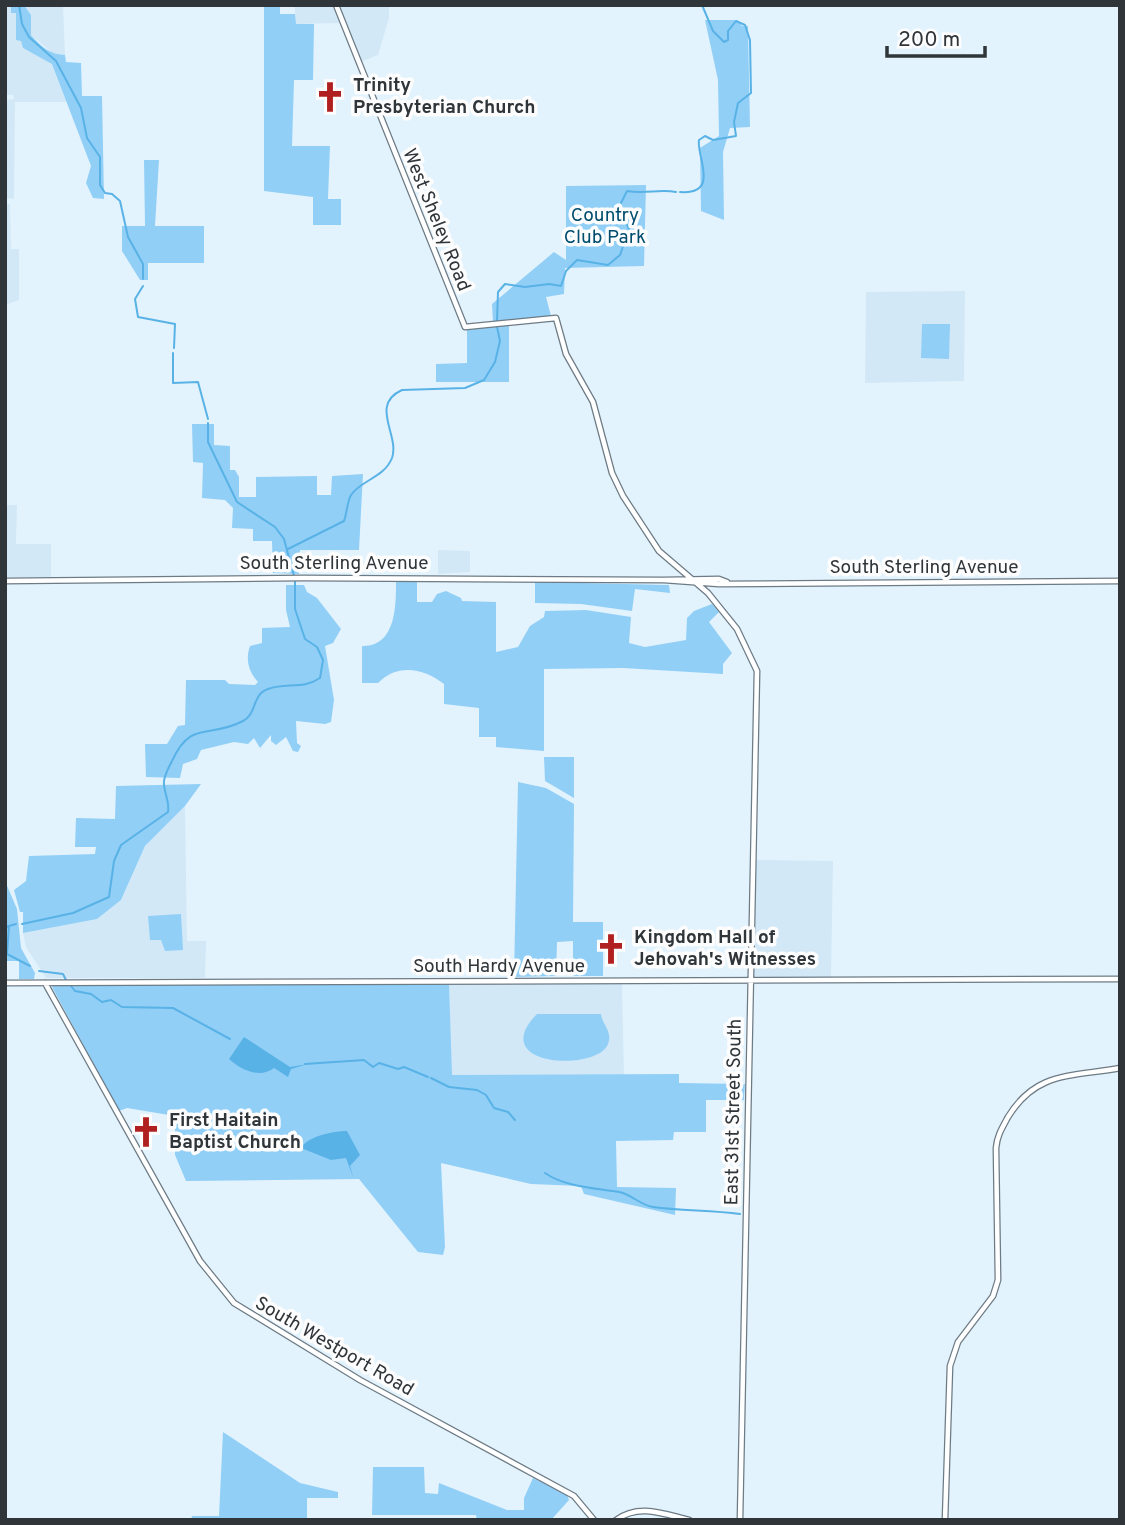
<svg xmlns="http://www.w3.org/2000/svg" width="1125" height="1525" viewBox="0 0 1125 1525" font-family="Overpass,sans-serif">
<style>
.built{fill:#d2e8f7}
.green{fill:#91cff7}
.water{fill:#59b2e6}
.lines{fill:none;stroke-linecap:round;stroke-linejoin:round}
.stream{stroke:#59b2e6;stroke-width:2}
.secondary-casing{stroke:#6d7b85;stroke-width:7}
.secondary{stroke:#fff;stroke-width:4.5}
.labels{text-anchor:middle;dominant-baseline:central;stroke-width:7;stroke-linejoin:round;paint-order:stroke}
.poi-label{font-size:19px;font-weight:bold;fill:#2f3539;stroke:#fdfdfd;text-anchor:start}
.park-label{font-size:19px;fill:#014d6f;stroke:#fdfdfd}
.street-label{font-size:19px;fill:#2f3539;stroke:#fdfdfd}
</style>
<rect width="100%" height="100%" fill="#e3f3fd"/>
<!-- built -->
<path class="built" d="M5,5H11V12L16,13L23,48L52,63L69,102H15L14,199L5,198V100L14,99L13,95H5Z
M24,5H63L65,55H55L31,35V15Z
M295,5H334L341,23L295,24Z
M338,5H389V18L378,55L360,62Z
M5,204H10L11,249H19V300L5,305Z
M965,291L964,381L865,383L866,292Z
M5,505H17L16,544H51V577H5Z
M438,550L470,551V572L438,574Z
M185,806L187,941H206L205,978H46L26,947L23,933L97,919L121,900L145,846Z
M754,860L833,861L831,978L753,977Z
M449,983H622L624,1075H451Z"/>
<!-- green -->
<path class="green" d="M11,5H24L31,15V35C40,46 51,55 65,55L66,62L81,63L82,96H102L104,199L93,198L86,183L91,166L52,64L23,48L21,41L16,40V13H11Z
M264,5H280V14H295L296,24H314L313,80H294L292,146H330L328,199H341V225H313V197L264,191Z
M705,20H737L742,26H748L750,127L730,128L723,152L724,220L701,211L700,148L719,136L718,80Z
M144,160H159L155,226H204V263H148V280H140L122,251V226H145Z
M646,185L644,266L565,268L564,294L546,297L551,316L493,322L492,304L554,252L566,260V186Z
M509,324V382H436V364L467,363V330Z
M922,324H950L949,359L921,358Z
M192,424H214V445L230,446V470H235L239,477V497H256V477L317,476V495H331L332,476L363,474L359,550H300L299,574L273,573L272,541H253V529L232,528L233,508L225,500L202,498L203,463L193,462Z
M396,582H417V602H432L437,594L446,591L461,598L462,601L496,602V652L518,647L530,626L544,617L545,611L586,610L631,617L629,643L645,647L686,640L687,618L694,611L712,604L719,612L709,622L732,653L723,664V674L623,668L544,669V751L496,747V737H479V708L444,704V684C424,668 397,663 378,683H362V646C396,647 396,606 396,582Z
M535,582L669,585L670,593L635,589L632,611L581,604L535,603Z
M286,585H304L307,592L317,598L341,629L333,643L325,646L334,700L331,722L325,724L296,721L297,743L301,746L298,752L293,751L286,737L276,745L271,741V735L260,748L254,738L248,744L234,742L201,750L197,759L183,764L180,778L146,777L145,744H167L178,726L185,725L186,680H225L229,684L255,685L258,682C249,672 245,660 250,646L262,643V628L290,627L286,610Z
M544,757H574V798L545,781Z
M518,782L546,788L574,804L573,922H603V976H573V941L557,942L556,976L514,977Z
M201,784L185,806L145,846L121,900L97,919L23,933V912H20L14,890L26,881L29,856L95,854L96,847H75L76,818L115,819L116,786Z
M5,881L17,909L21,948L35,973L34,979H19V961H5Z
M181,914L183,950L165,951L161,940H150L148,916Z
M449,983L452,1075L679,1074V1083L745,1084L744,1100H706V1132H674L673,1140L616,1141L617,1187L676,1188L675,1215L584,1194L581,1186L531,1184L441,1163L445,1247L443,1255L418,1252L359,1179L186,1181L175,1155V1116L127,1108L119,1111L52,987L54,984Z
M537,1014H601C602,1025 613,1031 608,1044C598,1072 485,1067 537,1014Z
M223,1432L300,1483L338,1492V1498H307V1520H191L192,1516H219Z
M373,1467H424L425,1493L438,1494L439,1483L507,1510H524V1498L533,1478L567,1495L569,1500L551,1520H477L476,1515H372Z"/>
<!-- water -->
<path class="water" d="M244,1037L290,1067L308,1064L291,1069L288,1077L274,1068C260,1079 241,1070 229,1059Z
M347,1131L360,1155L350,1166L353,1177L346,1158L331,1160L301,1148C308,1136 334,1131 347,1131Z"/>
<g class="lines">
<!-- stream -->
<path class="stream" d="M19,5L22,24L29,37L56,61L81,108L87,138L100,157V185L105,193L112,194L120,201L128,237L143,264V279
M680,192C721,195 696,156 699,140L705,136L713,140L736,136L734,122L738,103L751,93L750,40L745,25L736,21L728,31V40L724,42L713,31L702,5
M143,286L135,299L138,317L175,324L174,348
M497,321L498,292L505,284L525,287L549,284L561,286L566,271L577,260L608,265L620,255L629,229L619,207L627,191C645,194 660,189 676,192
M173,353V383L198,382L208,419
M208,423V442L237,502L275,527L284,539L294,576
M288,549L344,521C347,513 347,502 351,495C361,480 384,478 392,458C400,435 369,405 402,390L465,388L484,380L495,362L500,341L497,327
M22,924L73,913L109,897L114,861L121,845L168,812C170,800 163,792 164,781C165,774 169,767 172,761C191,719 209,739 243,721C257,714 252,694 268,689C287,682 302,690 320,678L323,660L317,647L305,639L295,609V581
M9,926L7,954L30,966
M5,927L16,924
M39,971L63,974L66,980
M71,986L75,991L91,994L102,1002L111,1000L122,1007L173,1008L230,1039
M305,1064L364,1060L373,1067L379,1063L398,1069L404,1067L428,1077
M431,1078L449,1087L477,1090L486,1095L494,1108L508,1112L515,1120
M545,1173C565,1187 595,1188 619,1192C631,1194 640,1205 653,1207C682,1211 711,1210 740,1214"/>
<defs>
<path id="secondary" d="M336,5L465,327L556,318L566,354L593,402L612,473L623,496L659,551L708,593L737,629L757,671L740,1520
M664,580L719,579L727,582
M5,581L304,578L664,580L719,584L1120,581
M5,983L1120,979
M45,983L200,1261L234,1303L360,1380L574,1496L594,1520
M616,1520C639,1503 664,1514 689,1520
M945,1520L950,1366L958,1342L993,1296L998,1280L996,1148C997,1136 1002,1128 1008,1117C1036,1071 1071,1077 1120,1068"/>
</defs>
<!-- secondary casing -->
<use href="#secondary" class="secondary-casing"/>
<!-- secondary -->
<use href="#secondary" class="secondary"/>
</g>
<!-- icons -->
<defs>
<symbol id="church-bare" viewBox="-9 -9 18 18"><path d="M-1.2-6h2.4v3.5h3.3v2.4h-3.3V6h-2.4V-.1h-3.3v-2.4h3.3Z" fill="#b12020" stroke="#fdfdfd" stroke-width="2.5" paint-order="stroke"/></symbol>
</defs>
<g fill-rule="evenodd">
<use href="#church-bare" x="308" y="75" width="44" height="44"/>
<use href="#church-bare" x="589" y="927" width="44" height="44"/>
<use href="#church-bare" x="124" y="1110" width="44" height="44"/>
</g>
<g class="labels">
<!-- poi labels -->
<g class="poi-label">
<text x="353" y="86">Trinity<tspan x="353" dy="22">Presbyterian Church</tspan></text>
<text x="634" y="938">Kingdom Hall of<tspan x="634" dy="22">Jehovah's Witnesses</tspan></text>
<text x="169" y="1121">First Haitain<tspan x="169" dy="22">Baptist Church</tspan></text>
</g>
<!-- park labels -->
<g class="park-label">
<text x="605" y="216">Country<tspan x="605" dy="22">Club Park</tspan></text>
</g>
<!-- street labels -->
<g class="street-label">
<text transform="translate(436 220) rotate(68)">West Sheley Road</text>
<text x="334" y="564">South Sterling Avenue</text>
<text x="924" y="568">South Sterling Avenue</text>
<text x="499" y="967">South Hardy Avenue</text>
<text transform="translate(734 1112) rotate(-89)">East 31st Street South</text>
<text transform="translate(334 1347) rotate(30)">South Westport Road</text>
</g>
</g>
<!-- border -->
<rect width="1125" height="1525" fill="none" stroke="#2f3539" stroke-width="14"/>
<!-- scale -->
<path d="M887 46v10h98v-10" fill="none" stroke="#2f3539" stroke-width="3.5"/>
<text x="898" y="46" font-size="21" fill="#2f3539" stroke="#fdfdfd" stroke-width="5" paint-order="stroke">200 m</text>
</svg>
